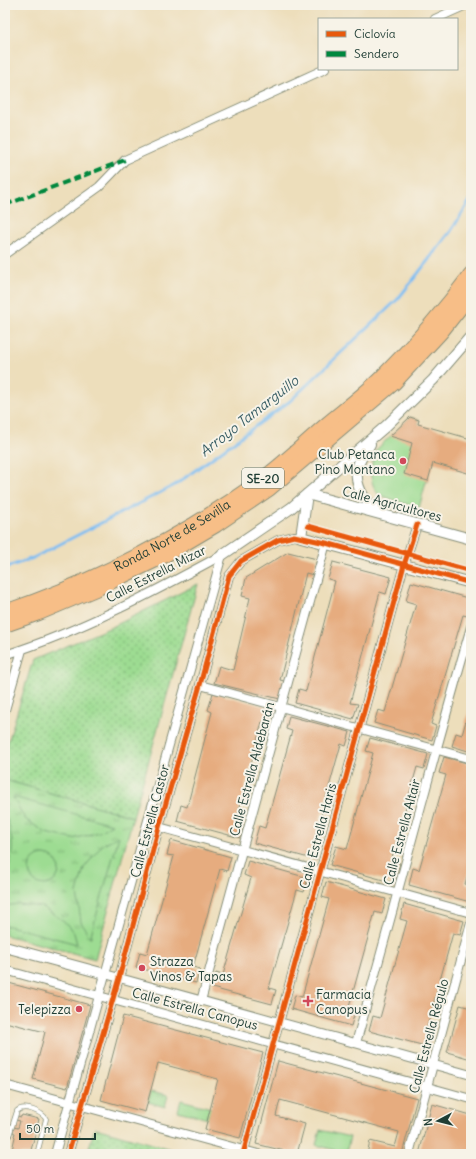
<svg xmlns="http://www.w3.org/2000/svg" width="476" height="1159" viewBox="0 0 476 1159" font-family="Delius,sans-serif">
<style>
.grass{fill:url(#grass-dots);stroke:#5e8c63}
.park{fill:url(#park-tufts);stroke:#5e8c63}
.garden{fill:#9ddc92;stroke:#5e8c63}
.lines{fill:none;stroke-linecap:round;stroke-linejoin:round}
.stream{stroke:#7ebef2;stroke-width:3}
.building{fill:#e6ac7f}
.service-casing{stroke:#868e78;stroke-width:5.5}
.minor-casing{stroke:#868e78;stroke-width:10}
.tertiary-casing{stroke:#868e78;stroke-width:12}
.trunk-casing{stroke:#868e78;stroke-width:16}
.service{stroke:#fff;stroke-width:4}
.minor{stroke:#fff;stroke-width:8}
.tertiary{stroke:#fff;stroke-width:10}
.trunk{stroke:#f7be87;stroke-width:14}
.quiet{stroke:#00873e;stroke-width:4;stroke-dasharray:8 4;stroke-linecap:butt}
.cycleway-casing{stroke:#f7f3e8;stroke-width:8}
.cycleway{stroke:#e8590c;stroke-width:5}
.poi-dot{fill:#d1495b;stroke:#f7f3e8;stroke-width:1.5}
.labels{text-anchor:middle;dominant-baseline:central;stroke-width:4;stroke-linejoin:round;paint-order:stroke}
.shield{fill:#f7f3e8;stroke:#60746a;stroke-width:1}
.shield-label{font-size:12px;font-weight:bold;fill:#1f3d34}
.poi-label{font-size:13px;fill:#1f3d34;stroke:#f7f3e8;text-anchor:end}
.street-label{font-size:13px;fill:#1f3d34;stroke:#f7f3e8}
.water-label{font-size:14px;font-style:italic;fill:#375d64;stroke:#f7f3e8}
</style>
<defs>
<pattern id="grass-dots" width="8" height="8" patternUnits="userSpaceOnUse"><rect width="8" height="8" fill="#9ddc92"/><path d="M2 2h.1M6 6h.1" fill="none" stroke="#7fb478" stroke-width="1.8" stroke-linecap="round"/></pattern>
<pattern id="park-tufts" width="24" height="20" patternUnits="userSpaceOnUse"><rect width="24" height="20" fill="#9ddc92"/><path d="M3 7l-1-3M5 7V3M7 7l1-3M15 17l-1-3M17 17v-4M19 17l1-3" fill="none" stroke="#7fb478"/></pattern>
</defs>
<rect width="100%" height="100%" fill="#f7f3e8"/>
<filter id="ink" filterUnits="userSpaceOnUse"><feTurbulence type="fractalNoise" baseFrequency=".025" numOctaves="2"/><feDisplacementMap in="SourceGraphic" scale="8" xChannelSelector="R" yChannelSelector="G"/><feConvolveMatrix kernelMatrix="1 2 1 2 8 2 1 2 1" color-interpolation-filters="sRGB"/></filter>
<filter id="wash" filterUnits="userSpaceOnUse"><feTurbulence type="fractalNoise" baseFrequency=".012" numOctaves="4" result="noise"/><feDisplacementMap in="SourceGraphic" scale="16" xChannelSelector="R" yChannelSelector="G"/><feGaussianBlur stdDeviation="0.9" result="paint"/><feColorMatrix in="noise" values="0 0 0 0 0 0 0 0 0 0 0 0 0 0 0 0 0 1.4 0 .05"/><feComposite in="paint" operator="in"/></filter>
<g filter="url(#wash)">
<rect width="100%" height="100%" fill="#eddebb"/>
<!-- grass -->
<path class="grass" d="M198,584L133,817L5,780V752L33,660L114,626Z
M95,1128L189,1154H87Z"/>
<!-- park -->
<path class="park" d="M5,780L133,817L95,959L5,935Z
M151,1091L168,1095L165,1107L148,1102Z
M181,1100L211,1108L208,1119L178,1111Z"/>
<!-- garden -->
<path class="garden" d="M410,417L419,420L418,424L428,481L426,482L419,508L379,495C369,483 368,466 377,453L375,451Z
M13,797L112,824L99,832L73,839L46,833L25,819Z
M5,815C13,833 16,857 5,874Z
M119,836L90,938L81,922L77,893L84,868L103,844Z
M29 870a15 15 0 1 1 30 0a15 15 0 1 1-30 0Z
M18,904L42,907L64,921L74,933L77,944L5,925V906Z
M320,1130L350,1137L346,1153L316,1145Z"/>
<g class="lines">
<!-- stream -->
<path class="stream" d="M5,568L33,558L175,485L290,401L398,299L451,231L471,199"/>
</g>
<g id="blocks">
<!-- building -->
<path class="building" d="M410,417L419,420L418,424L471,439V474L433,463L428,481L404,474L412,443L390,436Z
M288,552L317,559L313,575L306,573L280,680L284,681L280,699L214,683L219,666L233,670L250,598L242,596L246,578Z
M333,562L391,577L386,594L380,592L350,703L358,704L353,719L295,703L299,689L306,691L335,581L328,579Z
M411,582L471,599L467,616L463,615L431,724L436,726L432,740L374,723L378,710L385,712L416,604L406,601Z
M213,693L272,708L268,723L262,722L236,822L243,824L240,838L177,821L181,805L187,807L212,712L208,710Z
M471,703V752L452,746L456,733L462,735Z
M289,716L350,732L346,746L341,744L314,841L320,842L316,860L254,843L259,826L265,828L292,731L286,729Z
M370,738L428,754L424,769L417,767L391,861L400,863L394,883L330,865L336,846L347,849L373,753L366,751Z
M444,757L471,764V863L465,884L471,886L470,902L409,885L413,868L419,870L446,775L439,773Z
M171,840L231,857L227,871L220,869L193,967L200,969L196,983L136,967L140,952L147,954L174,856L167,855Z
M248,861L308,878L304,892L297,890L269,988L276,990L272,1004L212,988L216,973L223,975L251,878L244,875Z
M326,882L386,899L382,914L375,912L348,1010L355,1012L351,1026L291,1009L295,995L302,997L329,899L322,897Z
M404,904L464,921L460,935L453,933L426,1031L433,1033L429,1047L369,1031L373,1016L380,1018L407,921L400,919Z
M5,982L90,1005L67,1088L33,1079L45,1032L5,1022Z
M460,1005L471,1008V1059L447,1052Z
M123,1016L263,1053L240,1138L205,1129L218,1079L158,1063L145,1112L101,1100Z
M278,1061L417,1098L402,1154H367L370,1141L395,1147L399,1132L280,1100L276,1116L305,1124L297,1154L256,1144Z
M432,1104L471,1115V1153L458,1150L457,1154H419Z
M22,1115L39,1119L30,1154H11L15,1137L14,1136L15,1133L13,1132L14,1127L18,1128L20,1121L16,1120L17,1116L21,1117Z"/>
</g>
</g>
<g filter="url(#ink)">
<use href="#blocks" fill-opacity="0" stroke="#868e78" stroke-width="1"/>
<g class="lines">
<defs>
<path id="service" d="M5,1136H9L17,1111C24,1104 42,1112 46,1119L37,1154"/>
<path id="minor" d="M435,19L466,5
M5,254L99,187L125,160L325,69
M5,655C81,631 152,593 222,555
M200,685L471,759
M5,710L22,650
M159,827L471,913
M5,970L471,1099
M105,974L471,1075
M201,1001L326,543
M356,1043C395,905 431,765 471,627
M5,1085L258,1154
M55,1154L222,555
M68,1154L119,978L159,827L200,685L229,576L241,561L278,540L294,536L301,537
M243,1154L404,565L417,525
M409,1154L471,923"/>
<path id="tertiary" d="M370,444C366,451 360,458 358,466C354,479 360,495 370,504C373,507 377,509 381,511
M307,494L301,537L471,583
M307,494L471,539
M222,555L291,508L386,426L433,380L471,336
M5,947L105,974"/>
<g id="trunk">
<path id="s1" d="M5,612C96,581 182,537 260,481C283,464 305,443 327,424C345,409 365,394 382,377C414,345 444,311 471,274"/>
<path d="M5,625L39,613L98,588L160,558L216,525L269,489L394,383L441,332L471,294"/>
</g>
</defs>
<!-- service casing -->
<use href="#service" class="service-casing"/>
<!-- minor casing -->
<use href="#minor" class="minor-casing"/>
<!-- tertiary casing -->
<use href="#tertiary" class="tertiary-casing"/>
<!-- trunk casing -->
<use href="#trunk" class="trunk-casing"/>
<!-- service -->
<use href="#service" class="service"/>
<!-- minor -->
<use href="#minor" class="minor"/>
<!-- tertiary -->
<use href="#tertiary" class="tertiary"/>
<!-- trunk -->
<use href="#trunk" class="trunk"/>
<!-- quiet -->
<path class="quiet" d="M5,205L125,160"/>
<defs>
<path id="cycleway" d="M308,526L471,571
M68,1154L119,978L159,827L200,685L229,576L241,561L278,540L294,536L326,543L471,583
M243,1154L404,565L417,525"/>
</defs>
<!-- cycleway casing -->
<use href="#cycleway" class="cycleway-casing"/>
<!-- cycleway -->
<use href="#cycleway" class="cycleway"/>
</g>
</g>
<!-- markers -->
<g class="poi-dot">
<circle cx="403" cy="461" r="4"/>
<circle cx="142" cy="968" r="4"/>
<path d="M306 995h4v4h4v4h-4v4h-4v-4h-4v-4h4z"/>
<circle cx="79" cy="1009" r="4"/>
</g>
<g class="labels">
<!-- shield labels -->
<rect class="shield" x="242" y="468" width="42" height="20" rx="3"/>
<g class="shield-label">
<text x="263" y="478">SE-20</text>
</g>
<!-- poi labels -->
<g class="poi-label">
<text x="395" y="454">Club Petanca<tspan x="395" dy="15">Pino Montano</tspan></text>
<text x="150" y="961" text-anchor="start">Strazza<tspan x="150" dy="15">Vinos &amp; Tapas</tspan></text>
<text x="316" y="994" text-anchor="start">Farmacia<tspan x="316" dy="15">Canopus</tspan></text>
<text x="71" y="1009">Telepizza</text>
</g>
<!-- street labels -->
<g class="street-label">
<text transform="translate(392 504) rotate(15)">Calle Agricultores</text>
<text stroke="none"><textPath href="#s1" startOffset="184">Ronda Norte de Sevilla</textPath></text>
<text transform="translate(156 574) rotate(-27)">Calle Estrella Mizar</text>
<text transform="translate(252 769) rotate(-75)">Calle Estrella Aldebarán</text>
<text transform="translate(150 821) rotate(-75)">Calle Estrella Castor</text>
<text transform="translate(402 832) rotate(-75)">Calle Estrella Altair</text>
<text transform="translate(318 836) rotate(-75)">Calle Estrella Haris</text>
<text transform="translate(195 1009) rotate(15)">Calle Estrella Canopus</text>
<text transform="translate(429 1036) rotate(-75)">Calle Estrella Régulo</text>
</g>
<!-- water labels -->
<g class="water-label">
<text transform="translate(249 416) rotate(-38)">Arroyo Tamarguillo</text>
</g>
</g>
<!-- margin -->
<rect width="476" height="1159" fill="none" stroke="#f7f3e8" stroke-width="20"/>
<!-- legend -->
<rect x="318" y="18" width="140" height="52" fill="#f7f3e8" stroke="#a1aaa0"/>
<rect x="326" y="31" width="20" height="6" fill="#e8590c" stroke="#a1aaa0"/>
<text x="354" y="38" font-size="12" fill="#1f3d34">Ciclovía</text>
<rect x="326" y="51" width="20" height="6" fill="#00873e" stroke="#a1aaa0"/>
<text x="354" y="58" font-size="12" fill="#1f3d34">Sendero</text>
<!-- north arrow -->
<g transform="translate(438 1121) rotate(263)" stroke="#f7f3e8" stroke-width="3" paint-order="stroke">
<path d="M0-3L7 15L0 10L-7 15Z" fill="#1f3d34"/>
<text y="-6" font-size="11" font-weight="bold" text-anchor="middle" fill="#1f3d34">N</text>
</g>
<!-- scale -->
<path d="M20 1133v6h75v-6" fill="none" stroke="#1f3d34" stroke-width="2"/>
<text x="26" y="1133" font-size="12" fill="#1f3d34" stroke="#f7f3e8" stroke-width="3" paint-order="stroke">50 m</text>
</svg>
